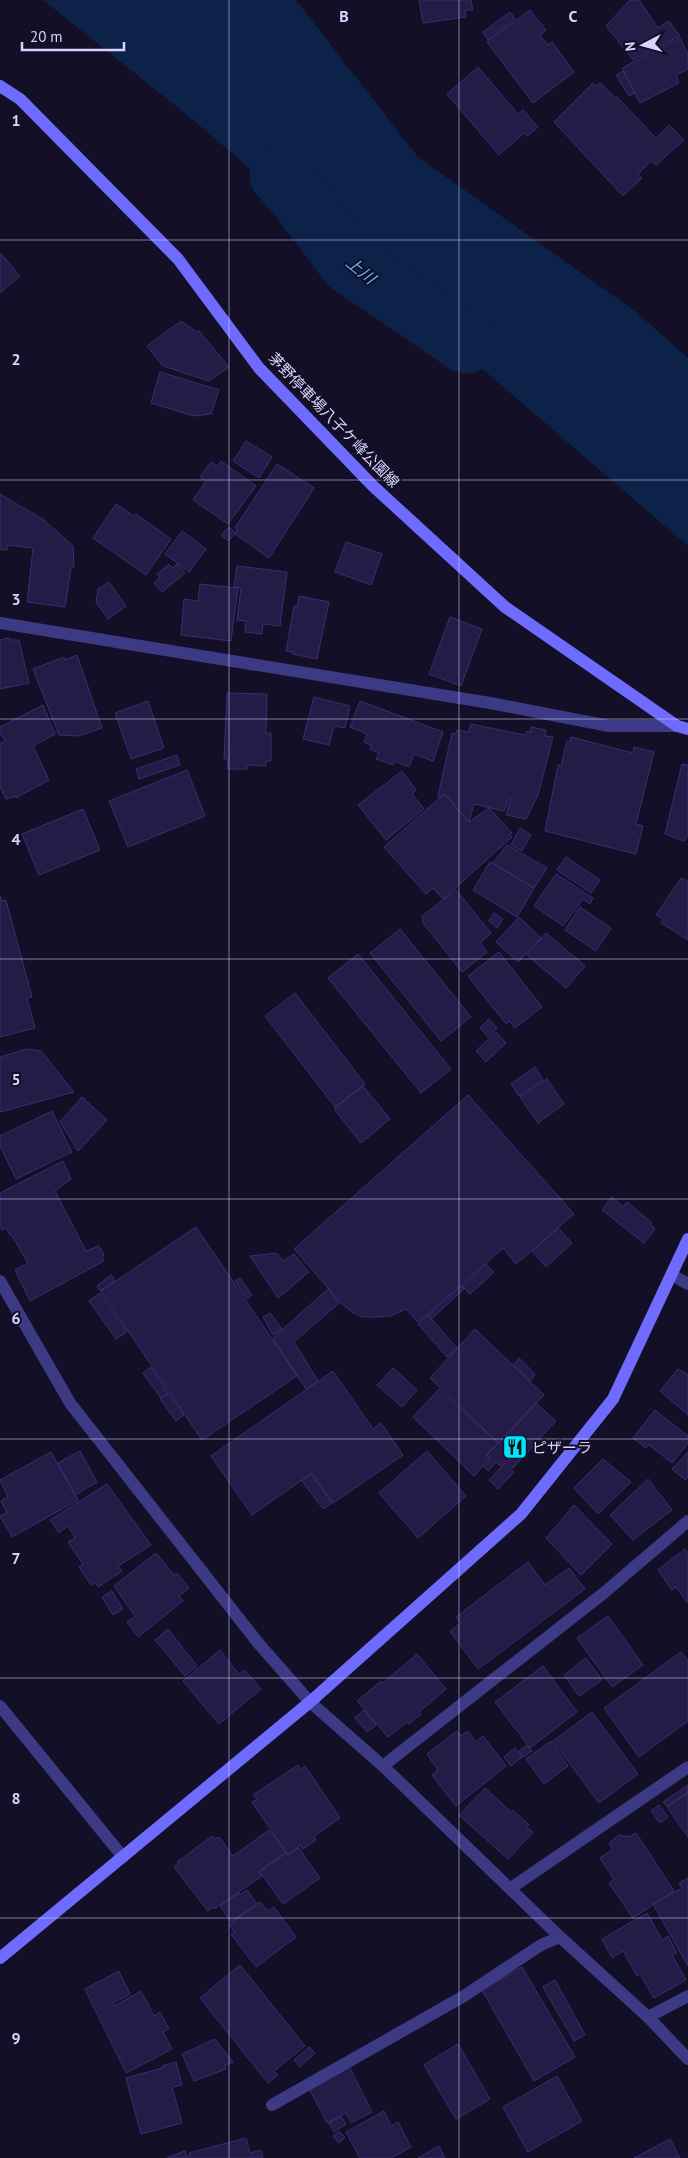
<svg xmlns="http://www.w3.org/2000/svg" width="688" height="2158" viewBox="0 0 688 2158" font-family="'PT Sans','Noto Sans JP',sans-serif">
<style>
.water{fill:#0c2248}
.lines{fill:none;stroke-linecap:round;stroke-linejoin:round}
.stream{stroke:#0c2248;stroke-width:10}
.river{stroke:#0c2248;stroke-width:61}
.building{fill:#241b47;stroke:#3b2d73}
.lane{stroke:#3d3a85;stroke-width:12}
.street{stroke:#3d3a85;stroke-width:12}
.secondary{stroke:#6f6bff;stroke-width:12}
.grid{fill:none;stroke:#d9d4ff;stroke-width:1;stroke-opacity:0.55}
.labels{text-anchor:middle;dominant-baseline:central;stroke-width:4;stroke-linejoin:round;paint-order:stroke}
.street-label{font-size:15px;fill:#d9d4ff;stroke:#130f26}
.poi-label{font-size:15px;fill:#d9d4ff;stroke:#130f26;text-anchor:start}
.water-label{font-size:16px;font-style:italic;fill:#62b6ff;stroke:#130f26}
.grid-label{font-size:16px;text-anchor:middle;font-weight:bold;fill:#d9d4ff;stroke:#130f26;stroke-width:4;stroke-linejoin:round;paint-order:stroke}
</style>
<rect width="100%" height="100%" fill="#130f26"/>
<!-- water -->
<path class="water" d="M43,0H296L418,157L635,311L688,358V546L191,118Z"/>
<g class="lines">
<!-- stream -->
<path class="stream" d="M344,242L350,264"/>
<!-- river -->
<path class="river" d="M280,175L300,198L350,264L466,343"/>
</g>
<!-- building -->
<path class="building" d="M419,0H471L473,10H465L466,17L423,23Z
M630,0H639L658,28L669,21L680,36L633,60L606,26Z
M530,10L546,30L540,35L548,45L552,42L574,72L533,103L487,42Z
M510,12L515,19L488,40L483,32Z
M680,38L688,54V69L676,75L679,83L640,103L622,68Z
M478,67L518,114L523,110L538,127L527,136L524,133L499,155L447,94Z
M623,71L635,93L629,96L616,75Z
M593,83L597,86L600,83L615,98L617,97L656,138L669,125L684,140L656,165L651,161L638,174L642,178L623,196L554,122Z
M0,253L20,276L0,293Z
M181,321L197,332L199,331L229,367L209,381L163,366L147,346Z
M160,372L219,390L211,414L194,416L151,403Z
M246,441L272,457L259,478L233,461Z
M221,461L256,486L228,524L193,500L206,481L200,477L211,462L217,466Z
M277,464L314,488L269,558L235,534L238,530L235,528Z
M0,494L44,520L73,546L74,567H71L65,607L27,602L33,548L7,545V550L0,549Z
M116,504L134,516L136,514L171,539L146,575L93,538Z
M229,527L236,533L228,541L221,535Z
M182,531L206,549L189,572L165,554Z
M346,542L382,554L371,585L335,572Z
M169,564L173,568L177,564L185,573L162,592L154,583L160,578L157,574Z
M237,566L287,572L280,626L263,624L262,634L245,632L246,621L237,620L241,588L234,587Z
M109,582L126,606L108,619L96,602L98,589Z
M200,584L238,588L231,641L181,635L184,599L198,601Z
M299,596L329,602L317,659L293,654V652L286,651L294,606L297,607Z
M450,617L482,629L461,686L429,674Z
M9,638L11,640H19L29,683L0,689V640Z
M77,655L102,728L78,736L59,735L33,669L64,657L65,660Z
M227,693L267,694L266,733H271V761H266V766L247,765V769H227L228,759H224Z
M314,697L350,706L345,728L334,726L329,745L303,739Z
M148,701L164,748L131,759L115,713Z
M360,701L443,732L433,761L414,754L409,767L394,761L393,765L376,759L379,753L370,749L371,745L364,742L367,734L350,727Z
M43,705L55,734L33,746L49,780L16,798V796L6,799L0,787V744L5,741L0,733V727Z
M471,724L525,735L527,731L531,732V727L546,730L545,736L553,737L538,795L526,819L506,815L511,799H509L504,811L474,804L469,822L445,794L440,797L438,796L452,733L456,734L457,730L469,732Z
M571,737L633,753L634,747L654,752L636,824L643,826L636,854L545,831L558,765L561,766L567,741L570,742Z
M177,755L180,765L139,779L136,769Z
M682,764L688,765V836L684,841L665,834Z
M187,770L205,816L128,847L109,801Z
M402,771L416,790L412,794L424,809L386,840L358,805Z
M444,794L469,822L489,808L512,833L510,835L512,837L443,899L433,888L426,894L384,847Z
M83,809L100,850L39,875L22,834Z
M520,828L531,835L522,851L511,845Z
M507,845L547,868L534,888L493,863Z
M566,857L600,880L591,893L557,870Z
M490,862L534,888L517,917L473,890Z
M556,874L593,898L590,904L583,899L563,926L534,906Z
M681,878L688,881V940L661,923L663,919L656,915Z
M456,890L491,933L480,943L487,952L462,972L423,923L422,916Z
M0,896L2,901L6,900L32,997L27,998L35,1028L0,1037Z
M580,907L611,928L596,951L565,930Z
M494,913L503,919L497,928L489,921Z
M519,917L541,938L518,962L496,942Z
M400,929L471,1017L441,1041L370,953Z
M546,933L585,966L566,988L527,955Z
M499,952L542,1007L515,1028L509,1021L506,1024L468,976Z
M358,954L451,1069L421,1093L328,978Z
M295,993L365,1084L335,1107L265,1016Z
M489,1019L497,1028L488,1037L480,1028Z
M496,1032L506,1043L486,1062L476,1051Z
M27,1049L41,1051L74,1092L0,1112V1057Z
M535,1067L543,1080L519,1096L511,1084Z
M547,1079L564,1104L538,1123L520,1097Z
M363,1086L390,1119L361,1143L334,1109Z
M468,1095L574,1214L516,1264L503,1248L418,1322L406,1309L391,1316L375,1317H362L352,1312L341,1303L294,1249Z
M82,1097L107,1120L78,1151L60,1122Z
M52,1111L72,1152L16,1179L0,1146V1136Z
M63,1161L71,1179L55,1191L86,1251L99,1246L104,1255L102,1257L104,1261L30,1301L15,1270L28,1263L11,1234L10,1235L6,1228L2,1230L0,1226V1193Z
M612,1197L623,1207L627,1202L652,1223L651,1225L655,1229L644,1243L602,1210Z
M196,1227L297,1376L202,1440L101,1291Z
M558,1228L572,1243L546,1267L532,1251Z
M277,1253L283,1261L294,1254L309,1272L278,1298L250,1256Z
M486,1264L494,1272L470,1294L462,1286Z
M111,1275L115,1281L100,1291L97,1286Z
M240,1278L252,1295L247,1299L235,1281Z
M461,1286L464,1289L431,1319L428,1315Z
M328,1289L339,1303L294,1342L318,1381L306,1389L273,1338Z
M100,1293L127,1332L116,1339L89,1301Z
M270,1313L282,1329L273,1335L263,1317Z
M428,1315L457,1348L447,1357L418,1324Z
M475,1329L544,1395L499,1443L430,1378Z
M519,1358L535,1374L530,1381L513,1365Z
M151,1367L168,1393L161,1398L143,1373Z
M393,1368L417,1390L402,1407L377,1385Z
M678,1369L688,1375V1415L660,1391Z
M333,1371L373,1429L381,1423L403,1455L333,1503L312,1473L252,1515L211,1456Z
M439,1389L498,1443L486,1455L490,1458L474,1476L413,1417Z
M168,1393L184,1415L176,1421L160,1399Z
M536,1403L556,1421L513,1468L505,1461L500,1466L496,1462L488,1471L484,1467L491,1459L487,1455Z
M655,1410L688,1436V1443L672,1463L649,1445L646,1448L633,1438Z
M80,1451L97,1482L75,1495L58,1463Z
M427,1451L466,1496L418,1538L379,1493Z
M51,1452L78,1500L12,1537L0,1516L7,1513L1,1501L8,1497L0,1480Z
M688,1452V1477L685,1480L672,1469Z
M603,1459L631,1482L598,1514L574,1488Z
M505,1463L514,1472L498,1489L489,1480Z
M311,1474L332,1503L323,1509L302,1481Z
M648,1479L672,1510L633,1540L610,1515Z
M107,1484L151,1545L118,1566L122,1571L98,1587L95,1582L91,1585L79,1567L83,1564L68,1542L75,1538L68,1526L59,1533L50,1520Z
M574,1505L612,1544L581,1575L546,1538Z
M685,1549L688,1553V1603L676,1587L672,1590L658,1570Z
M156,1553L174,1575L177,1573L189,1588L179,1596L183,1601L138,1637L127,1622L135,1616L114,1586Z
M528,1562L545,1585L569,1568L585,1589L478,1669L450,1631L461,1623L456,1617Z
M112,1591L123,1609L113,1615L102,1597Z
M608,1616L643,1665L612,1687L577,1638Z
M168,1629L197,1666L185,1676L155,1640Z
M220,1650L239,1674L245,1670L261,1689L219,1724L183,1681Z
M681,1652L688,1661V1721L639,1757L604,1708Z
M417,1654L446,1689L419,1712L421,1714L409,1724L407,1722L388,1737L357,1701L381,1681L383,1683Z
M586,1658L602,1680L579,1696L564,1675Z
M543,1666L577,1712L530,1748L495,1702Z
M364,1710L376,1725L367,1732L355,1718Z
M592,1712L638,1774L599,1803L553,1741Z
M457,1731L461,1736L468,1731L476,1742L483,1736L506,1766L456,1806L432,1775L438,1770L427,1754Z
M551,1741L568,1766L544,1784L526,1759Z
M527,1745L532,1751L523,1757L519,1751Z
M515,1748L522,1757L511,1766L504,1757Z
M298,1765L301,1769L305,1766L340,1818L314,1836L316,1840L303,1849L301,1845L288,1855L252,1802L257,1800L253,1795Z
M688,1785V1792L667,1806L663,1802Z
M485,1788L511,1812L513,1810L529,1825L527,1827L533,1832L508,1859L459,1815Z
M688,1793V1837L667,1807Z
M659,1805L668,1817L660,1823L651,1811Z
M269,1830L286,1852L258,1872L262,1876L214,1909L213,1907L208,1911L174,1867L179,1863L177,1862L212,1836L215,1839L219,1837L233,1856Z
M636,1833L674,1891L633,1918L609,1883L614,1879L600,1858L613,1849L609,1843L619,1835L629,1837Z
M298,1847L320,1878L283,1904L260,1872L286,1853L288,1855Z
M688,1878V1966L653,1904L682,1888L679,1883Z
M247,1890L257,1904L231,1922L220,1906L239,1893L240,1895Z
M260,1902L268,1911L274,1907L296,1937L256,1967L231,1934L235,1932L229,1925Z
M647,1913L662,1940L668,1936L677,1953L672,1955L686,1980L654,1998L640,1974L637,1976L623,1951L612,1958L602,1939Z
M240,1965L305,2046L274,2071L278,2075L268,2083L200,1998Z
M522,1967L575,2057L534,2081L482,1990Z
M119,1971L130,1994L113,2003L114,2006L141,1991L154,2016L160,2012L169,2029L163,2032L172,2049L126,2073L85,1989Z
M555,1980L585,2035L574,2041L543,1987Z
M215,2039L233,2062L225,2065L226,2069L194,2081L182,2054Z
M458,2044L490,2099L456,2119L424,2065Z
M309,2047L315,2053L300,2067L294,2060Z
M176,2062L182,2085L172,2087L182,2123L141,2134L126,2078L162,2068V2066Z
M349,2066L372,2112L351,2123L346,2113L327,2123L308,2086Z
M557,2076L582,2121L528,2152L503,2107Z
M384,2111L391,2126L398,2122L411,2147L391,2158H360L346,2132Z
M341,2116L346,2124L334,2132L329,2123Z
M339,2131L345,2137L339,2143L333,2136Z
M246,2138L250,2153L261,2150L263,2158H190L189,2153Z
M670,2139L680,2158H634Z
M439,2146L445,2158H418Z
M185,2151L188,2158H168V2157Z"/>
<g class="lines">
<!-- lane -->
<path class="lane" d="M0,1706L123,1857"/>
<!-- street -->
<path class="street" d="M0,623L490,703L609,726H677
M672,1275L688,1284
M0,1281L70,1403L259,1644L310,1702L383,1766L560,1937L648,2017L688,2059
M383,1766L605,1592L688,1521
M511,1888L688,1767
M648,2017L688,1996
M272,2105L464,1996L541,1945L560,1937"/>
<!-- secondary -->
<path class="secondary" d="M0,86L20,99L178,259L259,368L373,486L505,607L677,726L688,729
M0,1958L310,1702L521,1514L613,1399L688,1239"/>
</g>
<!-- grid -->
<path class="grid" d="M229,0V2158M459,0V2158M0,240H688M0,480H688M0,719H688M0,959H688M0,1199H688M0,1439H688M0,1678H688M0,1918H688"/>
<!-- icons -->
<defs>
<symbol id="restaurant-square" viewBox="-11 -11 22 22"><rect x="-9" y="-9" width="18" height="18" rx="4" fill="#00e5ff" stroke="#130f26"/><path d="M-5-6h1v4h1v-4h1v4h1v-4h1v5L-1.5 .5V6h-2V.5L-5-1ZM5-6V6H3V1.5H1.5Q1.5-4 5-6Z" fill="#111"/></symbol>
</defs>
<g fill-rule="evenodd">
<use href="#restaurant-square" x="501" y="1433" width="28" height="28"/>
</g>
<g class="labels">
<!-- street labels -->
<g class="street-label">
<text transform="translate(334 420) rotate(46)">茅野停車場八子ケ峰公園線</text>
</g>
<!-- poi labels -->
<g class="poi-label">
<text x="532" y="1447">ピザーラ</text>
</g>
<!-- water labels -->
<g class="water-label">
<text transform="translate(361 270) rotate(39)">上川</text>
</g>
</g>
<g class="grid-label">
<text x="344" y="22">B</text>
<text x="573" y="22">C</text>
<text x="16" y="126">1</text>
<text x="16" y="365">2</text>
<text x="16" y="605">3</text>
<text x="16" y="845">4</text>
<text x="16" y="1085">5</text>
<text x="16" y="1324">6</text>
<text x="16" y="1564">7</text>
<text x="16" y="1804">8</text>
<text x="16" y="2044">9</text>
</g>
<!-- north arrow -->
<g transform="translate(643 45) rotate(264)" stroke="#130f26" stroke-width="4" paint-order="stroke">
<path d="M0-4L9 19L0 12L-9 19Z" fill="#d9d4ff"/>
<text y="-8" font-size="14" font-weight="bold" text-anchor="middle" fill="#d9d4ff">N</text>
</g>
<!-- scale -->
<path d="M22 42v8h102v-8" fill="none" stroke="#d9d4ff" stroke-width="2.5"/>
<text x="30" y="42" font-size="15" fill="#d9d4ff" stroke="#130f26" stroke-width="4" paint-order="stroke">20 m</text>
</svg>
